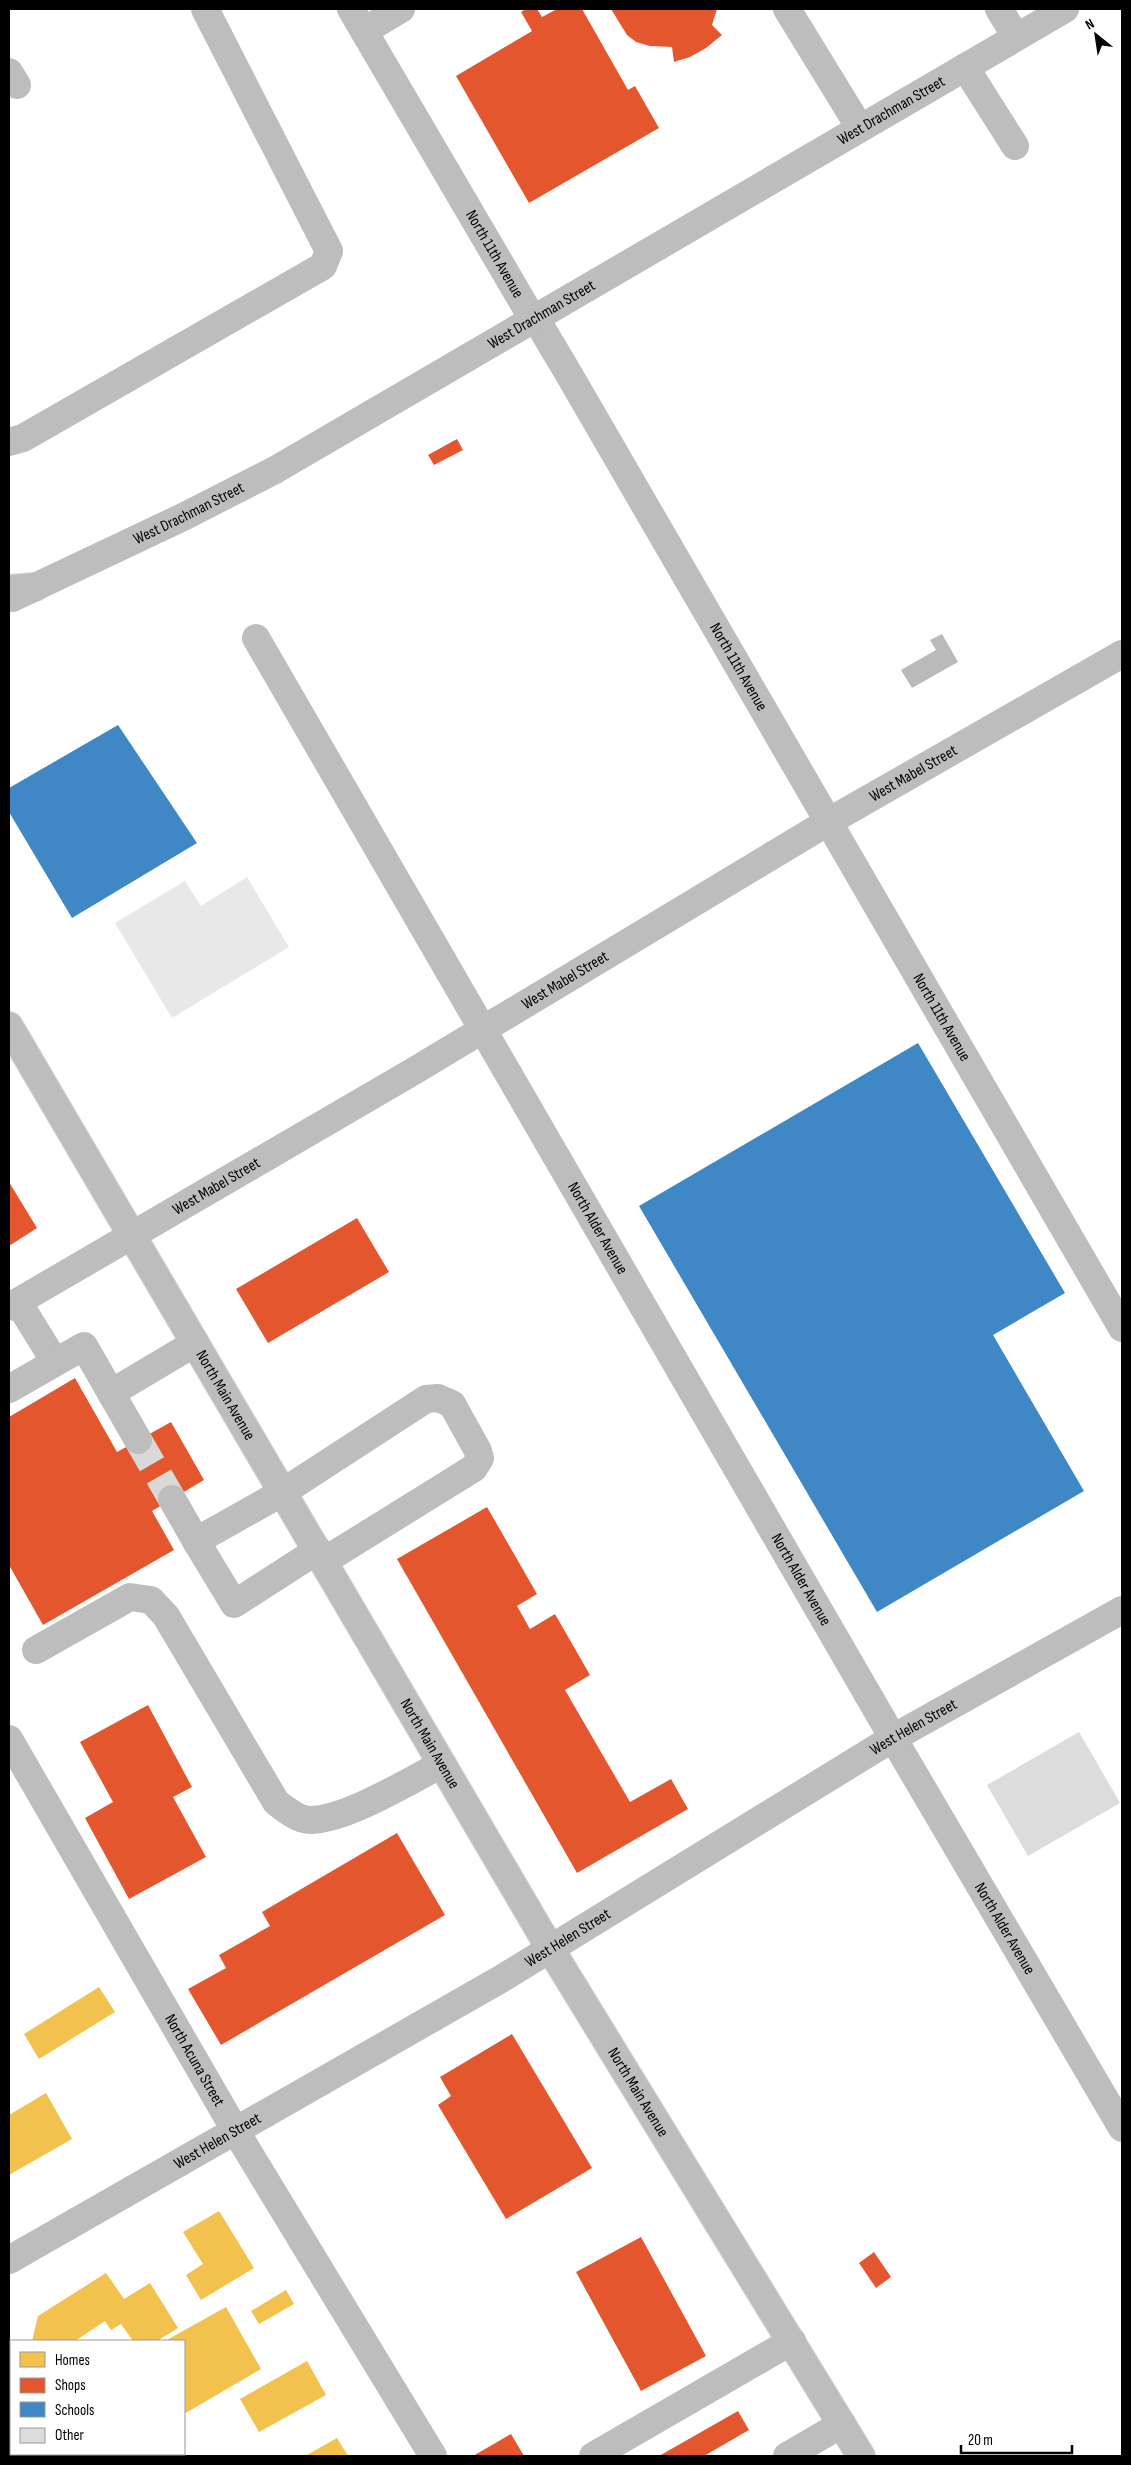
<svg xmlns="http://www.w3.org/2000/svg" width="1131" height="2465" viewBox="0 0 1131 2465" font-family="'Sofia Sans Condensed',sans-serif">
<style>
.green{fill:#e8e8e8}
.water{fill:#bababa}
.homes{fill:#f2c14e}
.shops{fill:#e4572e}
.schools{fill:#3f88c5}
.building{fill:#dcdcdc}
.lines{fill:none;stroke-linecap:round;stroke-linejoin:round}
.minor-tunnel{stroke:#d9d9d9;stroke-width:28;stroke-dasharray:28 14;stroke-linecap:butt}
.major-casing{stroke:#dbdbdb;stroke-width:30}
.minor{stroke:#bdbdbd;stroke-width:28}
.major{stroke:#bdbdbd;stroke-width:28}
.labels{text-anchor:middle;dominant-baseline:central;stroke-width:5;stroke-linejoin:round;paint-order:stroke}
.street-label{font-size:16px;fill:#000;stroke:#fff}
</style>
<rect width="100%" height="100%" fill="#fff"/>
<!-- green -->
<path class="green" d="M247,877L289,947L172,1018L115,923L185,881L201,906Z"/>
<!-- water -->
<path class="water" d="M942,634L958,662L912,688L901,670L936,650L930,640Z"/>
<!-- homes -->
<path class="homes" d="M99,1987L115,2012L39,2059L24,2034Z
M46,2093L72,2139L9,2175V2115Z
M219,2211L254,2268L201,2300L186,2275L203,2264L183,2232Z
M106,2273L124,2299L150,2283L178,2328L157,2341H133L121,2324L111,2330L105,2321L75,2341H32L38,2316Z
M286,2290L294,2304L259,2324L251,2311Z
M226,2307L261,2369L184,2414V2341H165Z
M307,2361L326,2395L259,2432L240,2399Z
M337,2438L348,2456H305Z"/>
<!-- shops -->
<path class="shops" d="M526,9H537L542,17L557,9H582L628,90L635,86L659,128L529,203L456,76L532,31L521,12Z
M611,9H717L712,25L722,35L706,48L690,57L674,62L672,47L650,46L636,42L627,35Z
M457,439L463,450L434,465L428,455Z
M9,1182L37,1228L9,1246Z
M357,1218L389,1272L268,1343L236,1289Z
M75,1378L117,1452L171,1422L204,1480L152,1511L174,1550L43,1625L9,1565V1417Z
M487,1507L537,1594L517,1606L530,1629L555,1614L590,1675L565,1690L630,1802L671,1779L688,1809L577,1873L397,1559Z
M148,1705L192,1787L173,1797L206,1857L129,1899L85,1818L113,1802L80,1742Z
M397,1833L445,1915L221,2045L188,1989L226,1968L219,1955L270,1926L262,1912Z
M512,2034L592,2168L506,2219L438,2105L451,2096L440,2077Z
M641,2237L706,2356L641,2391L576,2272Z
M874,2252L891,2277L876,2288L859,2263Z
M738,2411L749,2430L704,2456H659Z
M511,2434L524,2456H473Z"/>
<!-- schools -->
<path class="schools" d="M118,725L197,843L72,918L9,812V788Z
M918,1043L1065,1293L993,1335L1084,1491L877,1612L639,1206Z"/>
<!-- building -->
<path class="building" d="M1079,1732L1120,1803L1028,1856L987,1785Z"/>
<g class="lines">
<!-- minor-tunnel -->
<path class="minor-tunnel" d="M138,1440L172,1499"/>
<defs>
<g id="major">
<path d="M9,589L35,587"/>
<path id="s7" d="M9,1026L551,1950L861,2456"/>
</g>
</defs>
<!-- major casing -->
<use href="#major" class="major-casing"/>
<!-- minor -->
<g class="minor">
<path id="s1" d="M351,9L528,311L536,319L567,371L1122,1328"/>
<path d="M787,9L860,128"/>
<path d="M999,9L1016,37"/>
<path d="M364,31L401,9"/>
<path d="M965,67L1015,146"/>
<path d="M9,72L17,85"/>
<path d="M9,442L23,438L323,266L329,251L205,9"/>
<path id="s2" d="M12,598L185,516L275,470L1065,9"/>
<path id="s3" d="M256,638L893,1738L1122,2128"/>
<path d="M18,1302L55,1362"/>
<path id="s4" d="M9,1307L414,1071L828,822L1122,654"/>
<path d="M9,1389L84,1346L138,1440"/>
<path d="M111,1393L195,1343"/>
<path d="M172,1499L196,1541L283,1492L426,1399L438,1398L452,1404L478,1451L480,1458L474,1468L324,1561"/>
<path d="M196,1541L234,1604L318,1550"/>
<path d="M36,1650L130,1597L151,1600L166,1616L276,1802C285,1809 298,1820 310,1820C346,1820 409,1781 442,1764"/>
<path id="s5" d="M9,1739L235,2130L433,2456"/>
<path id="s6" d="M9,2260L501,1979L893,1738L1122,1610"/>
<path d="M9,2434L11,2439"/>
<path d="M593,2456L792,2341"/>
<path d="M787,2456L842,2424"/>
</g>
<!-- major -->
<use href="#major" class="major"/>
</g>
<g class="labels">
<!-- street labels -->
<g class="street-label">
<text stroke="none"><textPath href="#s2" startOffset="1006">West Drachman Street</textPath></text>
<text stroke="none"><textPath href="#s1" startOffset="284">North 11th Avenue</textPath></text>
<text stroke="none"><textPath href="#s2" startOffset="601">West Drachman Street</textPath></text>
<text stroke="none"><textPath href="#s2" startOffset="196">West Drachman Street</textPath></text>
<text stroke="none"><textPath href="#s1" startOffset="764">North 11th Avenue</textPath></text>
<text stroke="none"><textPath href="#s4" startOffset="1050">West Mabel Street</textPath></text>
<text stroke="none"><textPath href="#s4" startOffset="645">West Mabel Street</textPath></text>
<text stroke="none"><textPath href="#s1" startOffset="1169">North 11th Avenue</textPath></text>
<text stroke="none"><textPath href="#s4" startOffset="240">West Mabel Street</textPath></text>
<text stroke="none"><textPath href="#s3" startOffset="682">North Alder Avenue</textPath></text>
<text stroke="none"><textPath href="#s7" startOffset="428">North Main Avenue</textPath></text>
<text stroke="none"><textPath href="#s3" startOffset="1088">North Alder Avenue</textPath></text>
<text stroke="none"><textPath href="#s6" startOffset="1050">West Helen Street</textPath></text>
<text stroke="none"><textPath href="#s7" startOffset="832">North Main Avenue</textPath></text>
<text stroke="none"><textPath href="#s3" startOffset="1492">North Alder Avenue</textPath></text>
<text stroke="none"><textPath href="#s6" startOffset="645">West Helen Street</textPath></text>
<text stroke="none"><textPath href="#s5" startOffset="371">North Acuna Street</textPath></text>
<text stroke="none"><textPath href="#s7" startOffset="1238">North Main Avenue</textPath></text>
<text stroke="none"><textPath href="#s6" startOffset="240">West Helen Street</textPath></text>
</g>
</g>
<!-- border -->
<rect width="1131" height="2465" fill="none" stroke="#000000" stroke-width="20"/>
<!-- legend -->
<rect x="10" y="2340" width="175" height="115" fill="#ffffff" stroke="#999999"/>
<rect x="20" y="2352" width="25" height="15" fill="#f2c14e" stroke="#999999"/>
<text x="55" y="2365" font-size="15" fill="#000000">Homes</text>
<rect x="20" y="2378" width="25" height="15" fill="#e4572e" stroke="#999999"/>
<text x="55" y="2390" font-size="15" fill="#000000">Shops</text>
<rect x="20" y="2402" width="25" height="15" fill="#3f88c5" stroke="#999999"/>
<text x="55" y="2415" font-size="15" fill="#000000">Schools</text>
<rect x="20" y="2428" width="25" height="15" fill="#dcdcdc" stroke="#999999"/>
<text x="55" y="2440" font-size="15" fill="#000000">Other</text>
<!-- north arrow -->
<g transform="translate(1096 35) rotate(330)" stroke="#ffffff" stroke-width="4" paint-order="stroke">
<path d="M0-4L9 19L0 12L-9 19Z" fill="#000000"/>
<text y="-8" font-size="14" font-weight="bold" text-anchor="middle" fill="#000000">N</text>
</g>
<!-- scale -->
<path d="M961 2445v8h111v-8" fill="none" stroke="#000000" stroke-width="2.5"/>
<text x="968" y="2445" font-size="15" fill="#000000" stroke="#ffffff" stroke-width="4" paint-order="stroke">20 m</text>
</svg>
